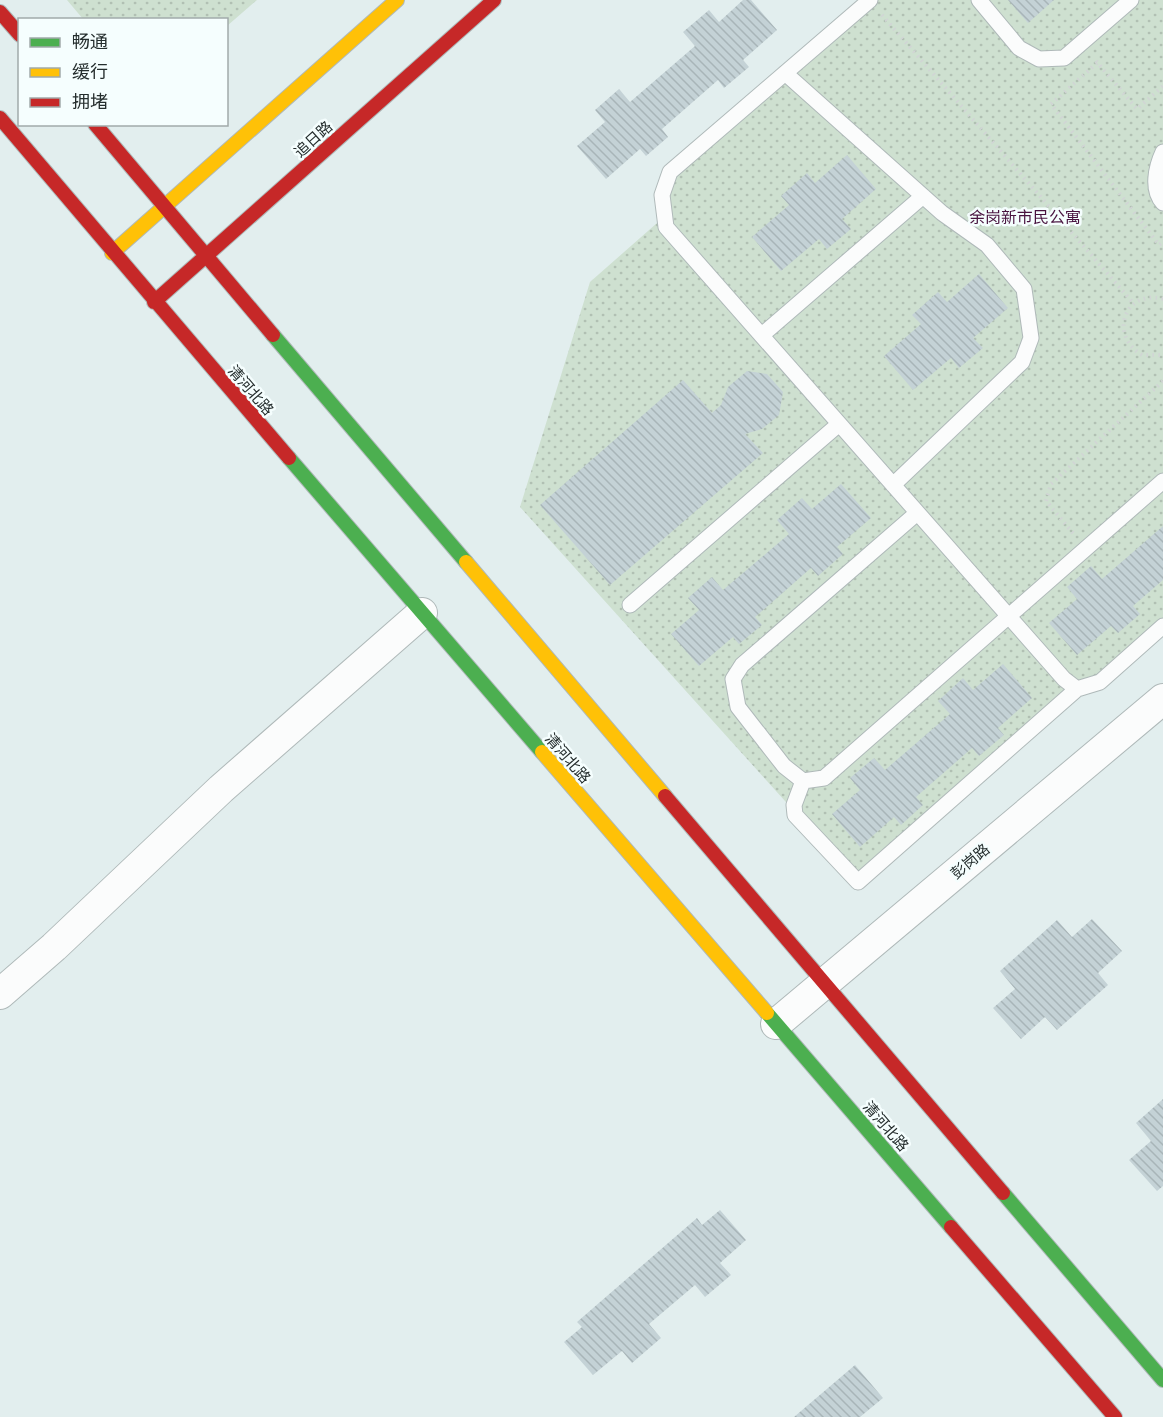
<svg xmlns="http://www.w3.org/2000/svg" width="1163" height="1417" viewBox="0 0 1163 1417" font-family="Quicksand,'Noto Sans SC',sans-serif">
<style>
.grass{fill:url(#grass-dots)}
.building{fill:url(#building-back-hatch)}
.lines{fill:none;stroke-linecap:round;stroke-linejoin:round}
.lane-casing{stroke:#afb9b9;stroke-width:17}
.street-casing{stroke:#afb9b9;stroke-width:32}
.fast-casing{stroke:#afb9b9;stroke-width:16}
.slow-casing{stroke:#afb9b9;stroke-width:16}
.jam-casing{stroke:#afb9b9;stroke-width:16}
.path{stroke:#d1d5d5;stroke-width:4;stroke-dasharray:1.5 4.5;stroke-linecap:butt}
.lane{stroke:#fbfcfc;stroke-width:15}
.street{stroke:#fbfcfc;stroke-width:30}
.fast{stroke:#4caf50;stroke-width:14}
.slow{stroke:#ffc107;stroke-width:14}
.jam{stroke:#c62828;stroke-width:14}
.labels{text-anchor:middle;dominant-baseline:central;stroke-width:5;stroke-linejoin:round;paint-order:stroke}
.street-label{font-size:15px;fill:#242d2d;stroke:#f5fefe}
.neighbourhood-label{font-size:16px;fill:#48133f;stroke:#f5fefe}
</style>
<defs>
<pattern id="grass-dots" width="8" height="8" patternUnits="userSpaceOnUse" patternTransform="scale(1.5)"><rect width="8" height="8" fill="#cee0d0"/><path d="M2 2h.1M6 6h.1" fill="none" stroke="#b1c0b3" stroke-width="1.8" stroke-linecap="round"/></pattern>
<pattern id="building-back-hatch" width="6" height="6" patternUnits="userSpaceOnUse" patternTransform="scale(1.5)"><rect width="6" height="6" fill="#c4d2d6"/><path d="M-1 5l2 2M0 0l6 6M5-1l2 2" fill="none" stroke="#a8b5b8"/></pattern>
</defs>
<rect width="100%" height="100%" fill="#e2eeee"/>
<!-- grass -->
<path class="grass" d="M67,0H257L227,26L226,20L83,19Z
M870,0H1163V626L1100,682L1077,689L858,882L520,507L590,282L665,216V187Z"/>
<!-- building -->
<path class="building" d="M743,0H751L777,30L743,60L749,67L724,88L718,80L662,129L668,137L646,156L640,149L606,179L577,146L605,122L595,110L619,89L630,102L695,46L683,32L709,10L719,22Z
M1008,0H1054L1028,23Z
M847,155L876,189L842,219L851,229L827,249L819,239L781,271L752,237L789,205L781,196L807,173L815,183Z
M979,274L1008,308L973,338L983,348L959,368L951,358L913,390L884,356L921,324L912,315L938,292L947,302Z
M747,371L767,374L783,392L779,415L762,429L745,434L763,453L610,585L540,505L683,380L712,413L721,405L728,387Z
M841,484L871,518L837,547L843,554L818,576L811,568L755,617L762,625L739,644L733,637L699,666L671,634L699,610L688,598L712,577L723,590L789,534L777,520L802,498L812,509Z
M1163,526V580L1133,606L1140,614L1118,633L1111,626L1077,655L1049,623L1077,599L1067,587L1091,566L1102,579Z
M1003,664L1032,698L998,728L1004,735L979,756L972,748L916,797L923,805L901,825L894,817L860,847L832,814L860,790L850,778L874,758L885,770L950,714L938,701L963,678L973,690Z
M1092,919L1122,951L1098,973L1108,985L1057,1030L1045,1017L1021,1039L993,1008L1015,989L1000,971L1057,920L1072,937Z
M1163,1099V1186L1157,1191L1129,1160L1151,1141L1136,1123Z
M720,1210L746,1240L720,1263L731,1275L705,1297L695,1285L649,1324L661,1338L632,1363L622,1351L593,1375L564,1342L582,1327L577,1322L697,1218L702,1225Z
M855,1365L883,1398L860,1417H794Z"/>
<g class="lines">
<defs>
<path id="lane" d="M870,0L670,172L662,195L666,227L1064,679L1077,689L1100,682L1163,626
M979,0L1019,48L1039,59L1064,58L1131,0
M785,73L942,213L987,245L1024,289L1031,338L1022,362L893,485
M1163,152C1156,167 1151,190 1163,203
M762,335L923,196
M917,513L742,665L733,679L738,707L784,766L803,781L824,778L1163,481
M630,605L839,424
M803,781L794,805L795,815L858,882L1077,689"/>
<path id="street" d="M0,994L54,947L221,789L422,613
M776,1024L1163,699"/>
<path id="fast" d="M273,335L466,562
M289,458L542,752
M767,1013L951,1227
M1003,1193L1163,1380"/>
<path id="slow" d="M112,253L397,0
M466,562L665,796
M542,752L767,1013"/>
<path id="jam" d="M0,12L20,35
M0,118L289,458
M95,124L273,335
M154,302L494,0
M665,796L1003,1193
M951,1227L1115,1417"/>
</defs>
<!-- lane casing -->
<use href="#lane" class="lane-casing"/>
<!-- street casing -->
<use href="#street" class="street-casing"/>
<!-- fast casing -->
<use href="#fast" class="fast-casing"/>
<!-- slow casing -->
<use href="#slow" class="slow-casing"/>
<!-- jam casing -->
<use href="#jam" class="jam-casing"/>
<!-- path -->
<path class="path" d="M882,15L1134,304
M1096,61L1137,109L1163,86
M1097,63L1051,104L1159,245L1163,242
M1163,299C1125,289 1108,335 1142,355H1163
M1073,533L1046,501L1051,484L1163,381"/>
<!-- lane -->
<use href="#lane" class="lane"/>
<!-- street -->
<use href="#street" class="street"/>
<!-- fast -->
<use href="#fast" class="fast"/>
<!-- slow -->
<use href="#slow" class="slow"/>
<!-- jam -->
<use href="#jam" class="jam"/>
</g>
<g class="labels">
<!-- street labels -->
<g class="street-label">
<text transform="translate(313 139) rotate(-42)">追日路</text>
<text transform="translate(251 390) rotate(49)">清河北路</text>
<text transform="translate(568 758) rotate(49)">清河北路</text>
<text transform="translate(970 861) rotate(-40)">彭岗路</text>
<text transform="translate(886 1126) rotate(49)">清河北路</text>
</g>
<!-- neighbourhood labels -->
<g class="neighbourhood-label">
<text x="1025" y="217">余岗新市民公寓</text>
</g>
</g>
<!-- legend -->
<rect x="18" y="18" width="210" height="108" fill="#f5fefe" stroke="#a1aaaa" stroke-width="1.5"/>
<rect x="30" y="38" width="30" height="9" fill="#4caf50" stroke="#a1aaaa" stroke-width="1.5"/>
<text x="72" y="48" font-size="18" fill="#242d2d">畅通</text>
<rect x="30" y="68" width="30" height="9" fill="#ffc107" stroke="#a1aaaa" stroke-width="1.5"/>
<text x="72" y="78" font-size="18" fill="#242d2d">缓行</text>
<rect x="30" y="98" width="30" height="9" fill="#c62828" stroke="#a1aaaa" stroke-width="1.5"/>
<text x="72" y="108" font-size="18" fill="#242d2d">拥堵</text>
</svg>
